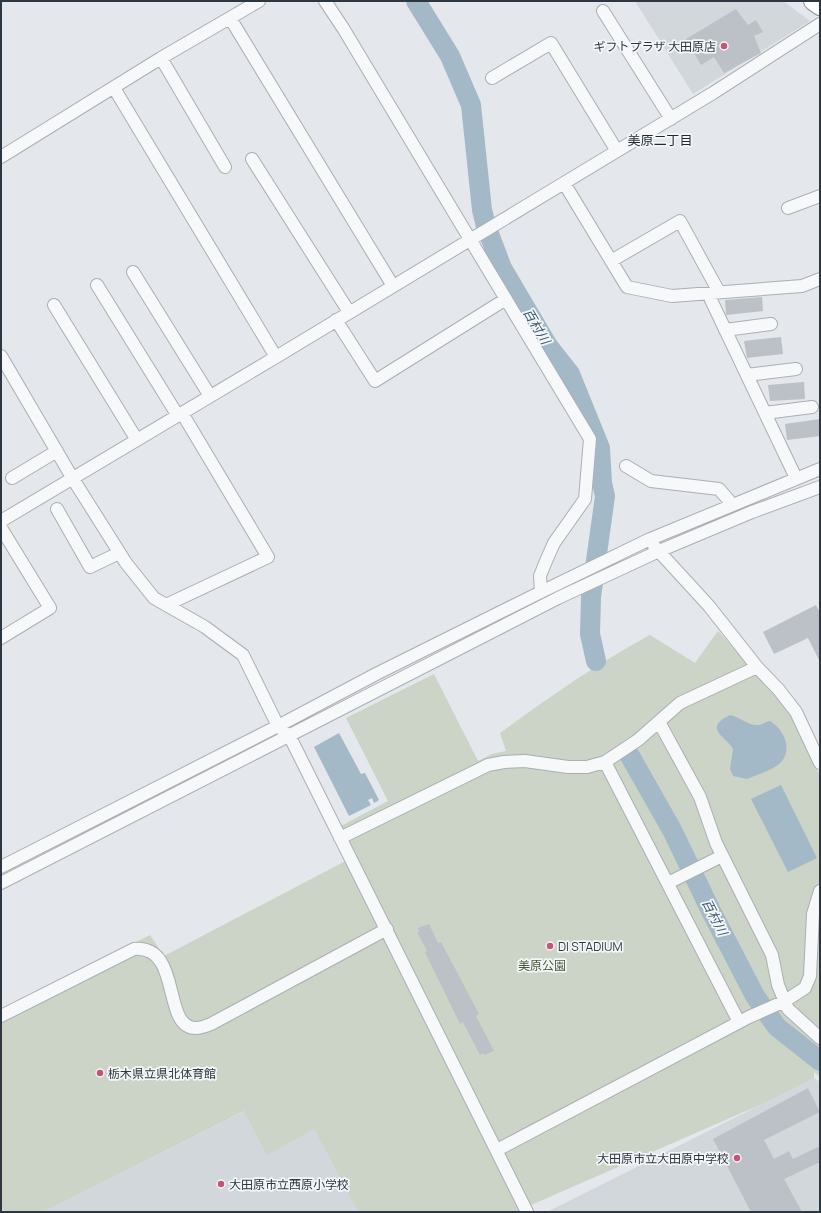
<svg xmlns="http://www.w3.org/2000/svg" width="821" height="1213" viewBox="0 0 821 1213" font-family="Manrope,'Noto Sans JP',sans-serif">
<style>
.built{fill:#d2d7dc}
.green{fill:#cbd4c6}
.water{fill:#a3b9c7}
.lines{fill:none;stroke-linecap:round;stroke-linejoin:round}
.river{stroke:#a3b9c7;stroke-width:20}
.building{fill:#bcc1c7}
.minor-casing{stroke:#a9afb5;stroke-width:14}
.highway-casing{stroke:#8d97a0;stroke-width:20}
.minor{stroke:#f6f8f9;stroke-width:12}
.highway{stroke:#fff;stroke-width:18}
.poi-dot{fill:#c35675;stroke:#f4f6f8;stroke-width:1.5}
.labels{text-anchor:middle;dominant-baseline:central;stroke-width:3.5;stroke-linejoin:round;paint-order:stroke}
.poi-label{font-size:12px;fill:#2d3741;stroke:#f4f6f8;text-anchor:start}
.park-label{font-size:12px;fill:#465c3c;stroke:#f4f6f8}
.neighbourhood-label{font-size:13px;fill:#1f2833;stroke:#f4f6f8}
.water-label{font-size:13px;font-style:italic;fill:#3b5b72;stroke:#f4f6f8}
</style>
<rect width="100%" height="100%" fill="#e4e7eb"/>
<!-- built -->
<path class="built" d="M635,1H783L810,21L693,94Z
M814,1078L820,1082V1212H547Z
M245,1111L314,1129L358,1212H43Z"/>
<!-- green -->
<path class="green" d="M718,631L770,688L791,714L820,775V1077L814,1072V1078L762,1104L515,1212H358L314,1129L267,1155L244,1111L43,1212H4L1,1207V1009L150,935L164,956L357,855L341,826L388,801L346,718L434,674L478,761L492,754L506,751L500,733C548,698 598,663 650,635L695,663Z"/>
<!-- water -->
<path class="water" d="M730,715C740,717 747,725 757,725C762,725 765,722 770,721C784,729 794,751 779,764C770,771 757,775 747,779L733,776L730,769L733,749C726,736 702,729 730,715Z
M339,733L361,774L365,773L379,800L374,803L372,798L368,800L371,805L349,816L314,747Z
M781,785L817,858L788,872L751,799Z"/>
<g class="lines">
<!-- river -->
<path class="river" d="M416,1L450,56L471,105L482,210L486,226L502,268L548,346L570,374L600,448L602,483L605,496L591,597L590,634L596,661
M630,756L672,830L711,911L755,996L777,1027L820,1061"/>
</g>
<!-- building -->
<path class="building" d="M736,9L748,25L756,20L763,32L754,36L761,53L724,73L714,57L701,65L686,39Z
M762,297L763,311L726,315L725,300Z
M781,337L783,354L747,358L744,341Z
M804,382L805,399L770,401L768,385Z
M820,419V436L787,440L785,424Z
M816,605L820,613V662L808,638L774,654L763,632Z
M429,924L438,943L441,942L479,1014L476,1016L494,1051L484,1055L483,1053L480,1055L463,1022L460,1024L425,952L427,951L417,932H419L418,928Z
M808,1088L820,1112L764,1140L774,1159L789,1151L793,1159L820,1146V1162L784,1179L802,1212H751L713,1139Z"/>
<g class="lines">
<defs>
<path id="minor" d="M325,1L343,28L590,439L585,499L554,543L546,561L540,576L541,592
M603,11L671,119
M230,18L393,286
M161,58L225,167
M492,78L551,43L617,151
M114,88L276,357
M1,157L161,58L259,1
M252,159L349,312
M564,183L627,287L672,296L802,286L820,279
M788,208L820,196
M611,261L680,221L719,292
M133,272L210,396
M97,285L178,416
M711,300L796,478
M54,305L137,440
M336,320L375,381L506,299
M725,330L771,324
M1,356L73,479L126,563L154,598L205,627L243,655L278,726L290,737L527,1212
M747,375L796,369
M765,413L812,407
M626,466L651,481L719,489L732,504
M12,478L57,451
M57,509L90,567L119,553
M1,521L276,357L713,93L820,24
M1,528L50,608L1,638
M654,546L709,606L757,667L779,690L796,712L820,763
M166,605L268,557L182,413
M659,722L700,797L716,843L772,955L778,985L788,1009L820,1038
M605,762L739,1022
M340,838L488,765L504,762L525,761L568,767H587L605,762L638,740L680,703L757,667
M1,867L278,726L378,673L541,592L648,540L820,469
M1,883L558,598L659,551L752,512L820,487
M668,883L722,856
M1,1016L134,949C183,945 161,1028 196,1028C200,1028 206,1026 211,1024L387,929
M497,1150L749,1017L785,1001L805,988L810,976L813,914L820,891"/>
<path id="highway" d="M813,1L820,6"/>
</defs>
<!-- minor casing -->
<use href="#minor" class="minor-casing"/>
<!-- highway casing -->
<use href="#highway" class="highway-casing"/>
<!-- minor -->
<use href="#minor" class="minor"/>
<!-- highway -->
<use href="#highway" class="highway"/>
</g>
<!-- markers -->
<g class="poi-dot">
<circle cx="724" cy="46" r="4"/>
<circle cx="550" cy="946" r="4"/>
<circle cx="100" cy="1073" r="4"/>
<circle cx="737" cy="1158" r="4"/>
<circle cx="221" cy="1184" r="4"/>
</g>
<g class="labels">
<!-- poi labels -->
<g class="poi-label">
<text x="716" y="46" text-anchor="end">ギフトプラザ 大田原店</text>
<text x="558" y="946">DI STADIUM</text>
<text x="108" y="1073">栃木県立県北体育館</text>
<text x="729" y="1158" text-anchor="end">大田原市立大田原中学校</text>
<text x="229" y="1184">大田原市立西原小学校</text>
</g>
<!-- park labels -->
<g class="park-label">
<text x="542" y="965">美原公園</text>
</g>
<!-- neighbourhood labels -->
<g class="neighbourhood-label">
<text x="660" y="140">美原二丁目</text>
</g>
<!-- water labels -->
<g class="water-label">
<text transform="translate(537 326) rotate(59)">百村川</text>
<text transform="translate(715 917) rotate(63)">百村川</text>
</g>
</g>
<!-- border -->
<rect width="821" height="1213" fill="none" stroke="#2d3741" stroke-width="4"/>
</svg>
